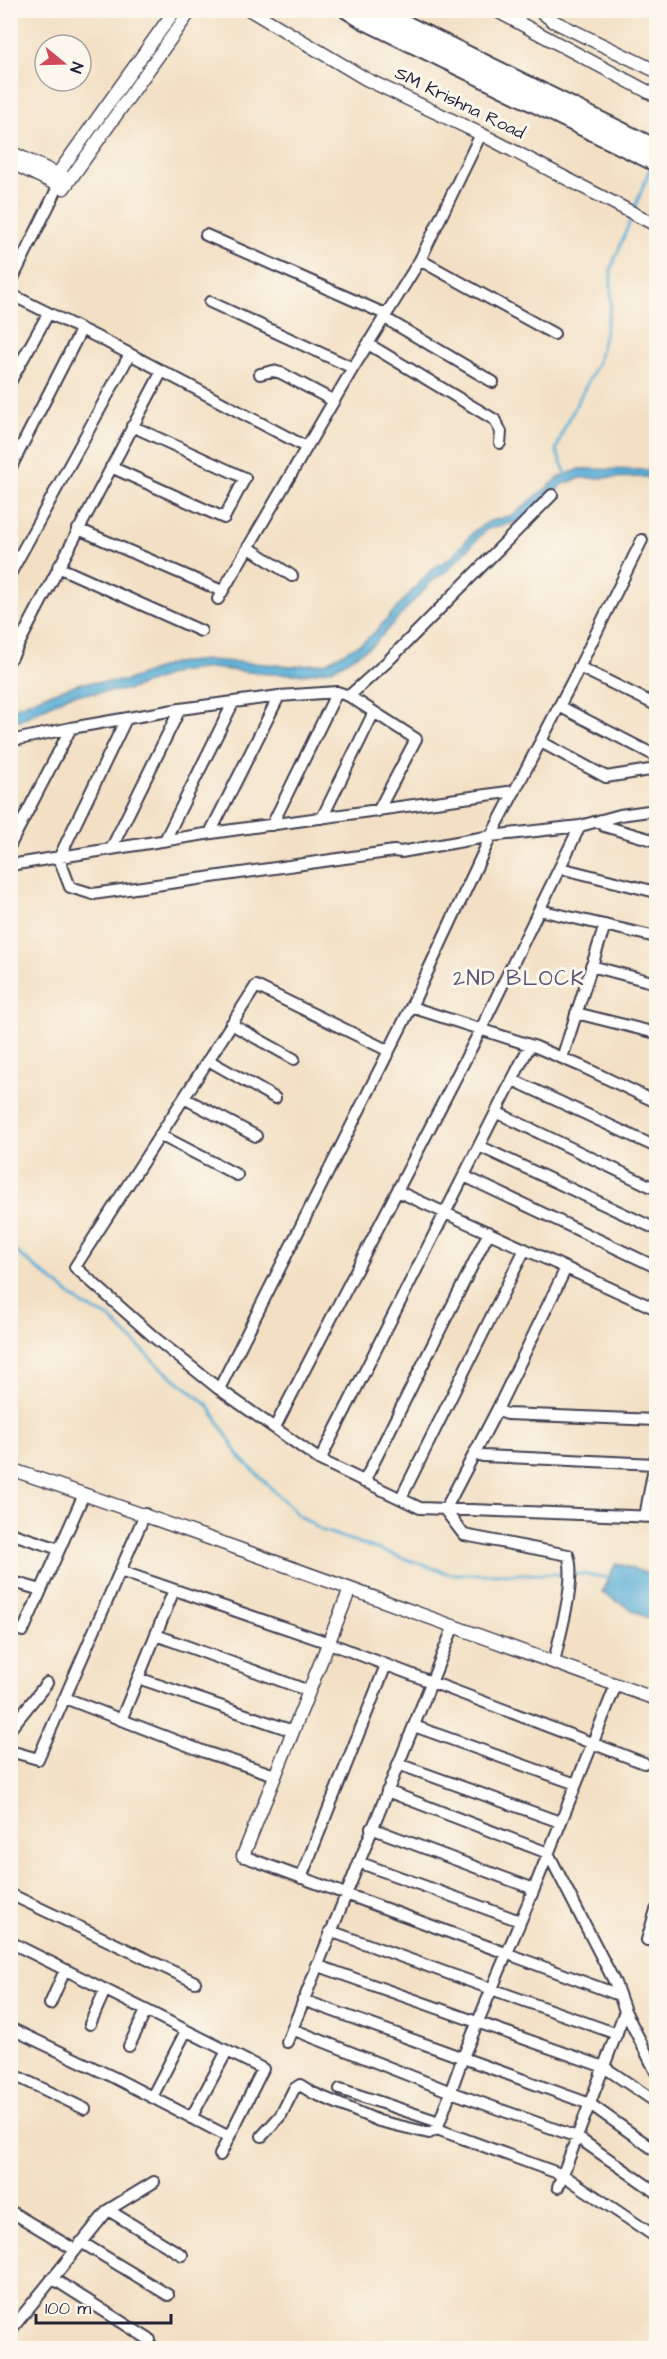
<svg xmlns="http://www.w3.org/2000/svg" width="667" height="2359" viewBox="0 0 667 2359" font-family="'Architects Daughter',sans-serif">
<style>
.water{fill:#59add5;stroke:#3e6888;stroke-width:1.5}
.lines{fill:none;stroke-linecap:round;stroke-linejoin:round}
.stream{stroke:#59add5;stroke-width:3}
.minor-casing{stroke:#413e50;stroke-width:14}
.tertiary-casing{stroke:#413e50;stroke-width:15}
.trunk-casing{stroke:#413e50;stroke-width:20}
.minor{stroke:#fff;stroke-width:10}
.tertiary{stroke:#fff;stroke-width:12}
.trunk{stroke:#fff;stroke-width:16}
.labels{text-anchor:middle;dominant-baseline:central;stroke-width:6;stroke-linejoin:round;paint-order:stroke}
.street-label{font-size:18px;fill:#22223b;stroke:#fbf7ec}
.quarter-label{font-size:21px;letter-spacing:1.5px;fill:#595478;stroke:#fbf7ec}
</style>
<rect width="100%" height="100%" fill="#fbf7ec"/>
<filter id="ink" filterUnits="userSpaceOnUse"><feTurbulence type="fractalNoise" baseFrequency=".0167" numOctaves="2"/><feDisplacementMap in="SourceGraphic" scale="12" xChannelSelector="R" yChannelSelector="G"/><feConvolveMatrix kernelMatrix="1 2 1 2 8 2 1 2 1" color-interpolation-filters="sRGB"/></filter>
<filter id="wash" filterUnits="userSpaceOnUse"><feTurbulence type="fractalNoise" baseFrequency=".008" numOctaves="4" result="noise"/><feDisplacementMap in="SourceGraphic" scale="24" xChannelSelector="R" yChannelSelector="G"/><feGaussianBlur stdDeviation="1.35" result="paint"/><feColorMatrix in="noise" values="0 0 0 0 0 0 0 0 0 0 0 0 0 0 0 0 0 1.4 0 .05"/><feComposite in="paint" operator="in"/></filter>
<g filter="url(#wash)">
<rect width="100%" height="100%" fill="#f3e0c4"/>
<!-- water -->
<path class="water" d="M580,469L656,470V477L581,478L565,483L522,521L487,529L448,570L433,580L373,645L333,669L303,674H269L210,668L178,672L128,690L70,695L21,720H11L10,710L45,695L81,683L125,681L173,663L208,660L293,666L325,663L362,643L374,633L432,569L452,557L475,530L490,521L513,515L560,477Z
M616,1563L656,1576V1623L602,1593Z"/>
<g class="lines">
<!-- stream -->
<path class="stream" d="M634,210L651,166
M567,476L556,450L563,431L598,362L611,305V269L632,216
M10,1247L83,1305L110,1318L160,1367L208,1405L240,1457L298,1515L321,1530L450,1574H581L608,1578"/>
</g>
</g>
<g filter="url(#ink)">
<g class="lines">
<defs>
<path id="minor" d="M206,235L385,314
M420,260L554,334
M10,284L59,185
M10,294L107,342L306,447
M210,302L353,368
M383,317L493,382
M368,344L495,420L501,432L500,443
M260,374L273,371L281,373L334,401
M10,382L48,314
M111,467L224,518L245,478L132,426
M10,469L81,330
M78,529L222,591
M248,547L292,576
M58,567L201,631
M10,574L130,354
M218,599L353,368L420,260L481,134
M12,657L162,371
M579,667L656,705
M349,696L416,739L378,811
M559,706L656,756
M126,719L59,858L70,887L93,894L394,851L401,852L491,836L580,826L620,815L656,810
M10,741L71,728L180,709L279,696L337,692L349,696L387,662L552,495
M541,742L606,777L656,769
M322,818L374,712
M601,820L604,826L656,841
M272,825L337,692
M210,833L279,696
M165,840L233,703
M10,845L71,728
M111,849L180,709
M10,865L218,832L515,791
M560,868L656,892
M539,910L656,937
M591,966L656,983
M411,1007L536,1047L583,1067L656,1102
M576,1013L656,1033
M231,1024L294,1059
M389,1051L256,986L75,1267L155,1338L219,1389L320,1460L420,1508L656,1517
M562,1058L605,925
M208,1060L275,1098
M513,1080L656,1147
M184,1098L256,1136
M496,1112L656,1189
M160,1135L237,1175
M479,1146L656,1229
M464,1176L656,1267
M397,1191L656,1309
M219,1389L411,1007L491,836L575,676L642,540
M497,1410L507,1414L656,1420
M275,1427L481,1029L580,826
M474,1453L483,1456L655,1464
M320,1460L530,1045
M364,1482L489,1232
M401,1498L525,1249
M645,1517L656,1456
M10,1533L59,1549
M120,1571L329,1643L644,1763
M10,1581L41,1590
M10,1627L23,1631L84,1494
M156,1635L309,1691
M554,1663C559,1636 577,1580 568,1555L464,1535L445,1510L497,1410L566,1268
M138,1678L293,1731
M65,1698L205,1752L275,1775
M121,1720L174,1590
M414,1726L576,1784
M10,1729L47,1683
M10,1751L38,1759L145,1514
M398,1764L560,1822
M387,1791L548,1853L615,1983L625,2011L656,2072
M371,1828L534,1889
M243,1856L619,1995
M358,1862L520,1921
M301,1878L386,1665
M10,1894L195,1982
M330,1931L617,2034
M647,1940L656,1910
M10,1942L263,2069L220,2155
M316,1965L604,2067L656,2102
M303,2000L590,2104L656,2151
M50,2004L65,1970
M90,2024L105,1990
M10,2028L113,2077L229,2137
M292,2029L451,2092L577,2137L656,2192
M287,2042L453,1628
M129,2046L146,2011
M10,2073L85,2109
M340,2089L439,2122
M152,2097L186,2031
M191,2118L227,2051
M437,2129L463,2057L534,1889L616,1685
M262,2136L281,2115L294,2089L300,2085L313,2093L379,2121L429,2133L437,2129L563,2175L656,2237
M558,2187L625,2011
M108,2210L182,2255
M10,2211L75,2250
M81,2242L168,2295
M52,2278L150,2340
M10,2331L108,2210L154,2182"/>
<path id="tertiary" d="M250,10L366,79L481,134L656,225
M495,10L656,96
M539,10L553,21L656,71
M10,152L64,177
M10,162L64,188L191,10
M52,182L175,10
M10,1469C227,1542 441,1623 656,1699
M243,1856L350,1589"/>
<path id="trunk" d="M347,10L363,20L656,163
M377,10L656,148"/>
</defs>
<!-- minor casing -->
<use href="#minor" class="minor-casing"/>
<!-- tertiary casing -->
<use href="#tertiary" class="tertiary-casing"/>
<!-- trunk casing -->
<use href="#trunk" class="trunk-casing"/>
<!-- minor -->
<use href="#minor" class="minor"/>
<!-- tertiary -->
<use href="#tertiary" class="tertiary"/>
<!-- trunk -->
<use href="#trunk" class="trunk"/>
</g>
</g>
<g class="labels">
<!-- street labels -->
<g class="street-label">
<text transform="translate(460 103) rotate(26)">SM Krishna Road</text>
</g>
<!-- quarter labels -->
<g class="quarter-label">
<text x="519" y="978">2ND BLOCK</text>
</g>
</g>
<!-- margin -->
<rect width="667" height="2359" fill="none" stroke="#fbf7ec" stroke-width="36"/>
<!-- north arrow -->
<g transform="translate(63 63) rotate(109)"><circle r="28" fill="#fbf7ec" stroke="#a4a2a5" stroke-width="1.5"/>
<path d="M0-4.5L10 22L0 15L-10 22Z" fill="#d1495b"/>
<text y="-9" font-size="16" font-weight="bold" text-anchor="middle" fill="#22223b">N</text>
</g>
<!-- scale -->
<path d="M36 2314v9h135v-9" fill="none" stroke="#22223b" stroke-width="3"/>
<text x="45" y="2314" font-size="18" fill="#22223b" stroke="#fbf7ec" stroke-width="4.5" paint-order="stroke">100 m</text>
</svg>
